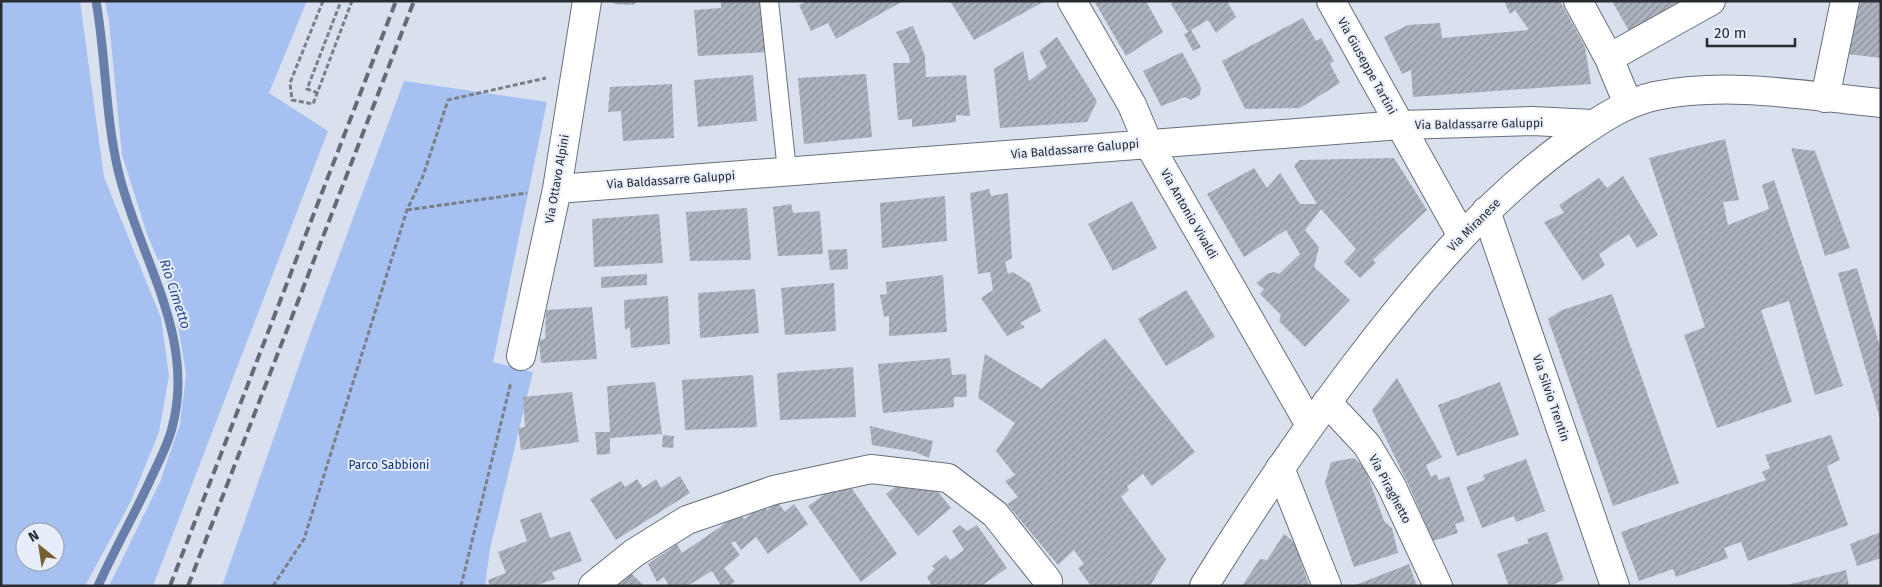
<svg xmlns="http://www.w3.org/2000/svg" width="1882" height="587" viewBox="0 0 1882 587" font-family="'Fira Sans',sans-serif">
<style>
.green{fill:#a7c0f2;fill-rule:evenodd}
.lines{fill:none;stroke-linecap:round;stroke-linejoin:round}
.stream{stroke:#697fab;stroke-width:9}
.building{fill:url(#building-hatch)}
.lane-casing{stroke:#696f7b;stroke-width:20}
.street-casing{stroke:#696f7b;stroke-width:30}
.secondary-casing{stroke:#696f7b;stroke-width:30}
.path{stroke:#7a7f88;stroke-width:3;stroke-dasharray:5 2.5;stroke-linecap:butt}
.lane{stroke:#fff;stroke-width:18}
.street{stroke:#fff;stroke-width:28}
.secondary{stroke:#fff;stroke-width:28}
.rail{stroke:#676b73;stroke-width:4;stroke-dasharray:10 5;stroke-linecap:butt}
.labels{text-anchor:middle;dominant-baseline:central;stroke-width:4;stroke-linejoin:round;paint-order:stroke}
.street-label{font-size:12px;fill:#292c31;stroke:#e7eefb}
.park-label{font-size:12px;fill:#112f73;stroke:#e7eefb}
.water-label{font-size:14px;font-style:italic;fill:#294a91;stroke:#e7eefb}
</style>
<defs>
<pattern id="building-hatch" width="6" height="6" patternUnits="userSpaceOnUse" patternTransform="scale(1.25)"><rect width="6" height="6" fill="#acb3bf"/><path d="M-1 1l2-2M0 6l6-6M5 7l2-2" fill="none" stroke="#8c929c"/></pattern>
</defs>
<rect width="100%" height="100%" fill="#dae1ee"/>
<!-- green -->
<path class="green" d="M1,1H80L104,177L161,318L169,376L159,432L131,501L85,586H1ZM25,532H55V562H25Z
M105,1H307L269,93L328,131L153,586H109L160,482L180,424L186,374L173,295L147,234L122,155L109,22Z
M404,81L547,102L493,362L533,372L490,549L485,586H222L310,334Z"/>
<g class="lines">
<!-- stream -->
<path class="stream" d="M96,1C106,57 105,114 118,170C138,256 197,336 172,428C168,444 160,459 153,474C136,512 115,548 98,586"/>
</g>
<!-- building -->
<path class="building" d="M614,1H638L633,5L614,4Z
M721,1H764L767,52L698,56L694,10L721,8Z
M807,1H903L836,39L828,23L811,31L799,5Z
M950,1H1045L974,40Z
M1094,1H1146L1163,32L1126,56Z
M1175,1H1227L1236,17L1216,33L1208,20L1191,30L1201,47L1193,51L1184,34L1188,32L1171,4Z
M1504,1H1560L1585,47L1591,84L1413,97L1411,70L1402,74L1384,37L1408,25L1440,23L1442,38L1529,30L1515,10L1510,14Z
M1612,1H1680L1629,31Z
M1861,1H1881V58L1847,54Z
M1303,18L1316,41L1321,38L1334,61L1330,64L1340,83L1300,108L1245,109L1222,61Z
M913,26L925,56L926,77L966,75L970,116L956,115V122L912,127V119L898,120L893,63H910L909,56L896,32Z
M1057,37L1097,101L1087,122L1000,128L994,69L1023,51L1029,81L1047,67L1039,51Z
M1182,52L1201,87L1200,95L1191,100L1185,97L1161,106L1143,71Z
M866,74L872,137L804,144L798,78Z
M753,75L757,121L698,127L694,80Z
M672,84L674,138L623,141L621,111L608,112L610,87Z
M1725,139L1739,200L1723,202L1728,225L1769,209L1762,185L1774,180L1843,386L1815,395L1789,301L1761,310L1792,402L1717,428L1684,335L1705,327L1649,158Z
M1791,148L1815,151L1850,248L1825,256Z
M1394,158L1427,210L1373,260L1376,263L1360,278L1344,262L1356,249L1321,209L1305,230L1319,247L1314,267L1350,300L1305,347L1279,321L1281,315L1260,294L1264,289L1256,283L1267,274L1274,272L1279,274L1300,254L1286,230L1244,257L1207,194L1254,168L1267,188L1280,173L1300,204H1317L1294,166L1299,160Z
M1623,176L1658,235L1637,248L1629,234L1599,254L1605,265L1583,281L1544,222L1564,213L1559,205L1599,178L1607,188Z
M989,189L991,196L1008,193L1012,258L1005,262L1008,274L1013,272L1030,283L1041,311L1020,323L1025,327L1007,336L981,298L993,290L990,272L978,274L970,193Z
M945,196L947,241L882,248L880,203Z
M1132,201L1157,248L1113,271L1088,224Z
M791,204L793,213L820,211L823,254L778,256L773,207Z
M747,208L751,260L690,261L686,212Z
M659,214L663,263L594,267L592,219Z
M847,249L848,269L830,270L828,250Z
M1857,268L1881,350V422L1838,273Z
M647,274V285L601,288V277Z
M943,275L947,332L889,336V316L884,317L880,295L887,294L886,282Z
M834,283L836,331L785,335L781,288Z
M755,289L759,333L700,338L698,293Z
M1186,290L1215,337L1166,366L1138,319Z
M1612,294L1679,483L1613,506L1548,319L1562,310Z
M668,296L670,344L631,348L630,327L625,330L624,300Z
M592,307L597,359L541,363L539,340L545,339L546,310Z
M1105,338L1195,452L1152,486L1143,474L1127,486L1129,490L1121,497L1166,559L1150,586H1091L1078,568L1084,564L1074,550L1058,565L1007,504L1018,497L1005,481L1015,475L996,451L1015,423L978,398L985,354L1042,389L1046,384Z
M950,358L952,375L966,374L967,397H954V407L883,413L878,364Z
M853,367L856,417L780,420L777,373Z
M753,375L757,427L685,430L682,380Z
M1397,378L1442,457L1426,465L1431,477L1436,474L1439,480L1449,476L1465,521L1455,524L1458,533L1433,541L1411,490L1372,410Z
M655,382L662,434L610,438V454L597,455L595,432H610L607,386Z
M1500,382L1519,435L1457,456L1438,405Z
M572,392L579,442L521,450L518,428L525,427L523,397Z
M870,426L933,441L929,458L915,452L872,445Z
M663,435L674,436L673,448L662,447Z
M1831,435L1840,460L1827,466L1848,525L1748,561L1741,542L1724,548L1728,558L1676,577L1673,569L1639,581L1621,532L1766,480L1762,472L1770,468L1765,455Z
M1354,458L1365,468L1384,521L1392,528L1398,553L1354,567L1325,483L1331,462Z
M1526,459L1545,511L1516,522L1514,516L1482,528L1466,487L1485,480L1483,475Z
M680,476L690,493L616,540L590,499L621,481L625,487L637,479L643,488L656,479L661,488Z
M907,478L917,490L927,478L951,508L918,536L886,494Z
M846,480L897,554L861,582L808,506Z
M777,501L785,512L794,504L808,524L768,554L756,537L741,550L735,541L731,543L740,555L724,568L735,582L729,586H721L712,571L687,586H669L664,577L657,582L648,564L677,544L682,553L720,527L738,511L744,519L763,505L767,510Z
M541,512L550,538L570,531L582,561L552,572L555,579L534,586H490L488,580L506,573L498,552L527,541L520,520Z
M960,525L967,531L977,525L1007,568L981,586H932L927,577L935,569L932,566L946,555L950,560L964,550L952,531Z
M1547,532L1564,580L1549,586H1509L1497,554L1529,543L1527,539Z
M1881,532V558L1857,566L1850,544Z
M1284,534L1295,543L1309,586H1242L1260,559L1267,560Z
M1409,564L1417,586H1353Z
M1846,570L1849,586H1787V585Z
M629,571L644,586H614Z"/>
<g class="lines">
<defs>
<path id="lane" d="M769,1L787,171"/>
<path id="street" d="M1072,1L1132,105L1148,143L1310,425
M1331,1L1462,236
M1578,1L1609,58L1628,104
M1609,58L1711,1
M1825,98L1845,1
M557,189L1401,125L1532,121L1593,124
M1486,211L1615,586
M521,356L557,189L587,1
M1327,402L1367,445L1392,487L1438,586
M1280,468L1327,586
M593,586L634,553L687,520L774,490L871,469L948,478L995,514L1048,581"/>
<path id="secondary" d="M1204,586C1251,510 1301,436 1355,365C1418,282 1486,201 1571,140C1597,122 1623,103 1655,96C1728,81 1807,96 1881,103"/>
</defs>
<!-- lane casing -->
<use href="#lane" class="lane-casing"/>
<!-- street casing -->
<use href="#street" class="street-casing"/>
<!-- secondary casing -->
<use href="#secondary" class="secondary-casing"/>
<!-- path -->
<path class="path" d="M323,1L290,83L292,100L313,104L352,1
M318,93L307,89L341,1
M407,210L527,193
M273,586L304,539L407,210L423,176L448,100L546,78
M461,586L511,382"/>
<!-- lane -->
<use href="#lane" class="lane"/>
<!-- street -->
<use href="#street" class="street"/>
<!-- secondary -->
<use href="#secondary" class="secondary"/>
<!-- rail -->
<path class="rail" d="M170,586L396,1
M188,586L414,1"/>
</g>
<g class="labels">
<!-- street labels -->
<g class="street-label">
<text transform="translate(1367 66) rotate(61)">Via Giuseppe Tartini</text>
<text transform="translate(1479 124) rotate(-1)">Via Baldassarre Galuppi</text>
<text transform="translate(1075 149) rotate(-5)">Via Baldassarre Galuppi</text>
<text transform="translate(557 179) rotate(-80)">Via Ottavo Alpini</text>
<text transform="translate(671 180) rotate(-4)">Via Baldassarre Galuppi</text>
<text transform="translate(1189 214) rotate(60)">Via Antonio Vivaldi</text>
<text transform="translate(1474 225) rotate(-45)">Via Miranese</text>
<text transform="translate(1551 398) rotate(71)">Via Silvio Trentin</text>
<text transform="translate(1390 489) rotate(62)">Via Piraghetto</text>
</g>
<!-- park labels -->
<g class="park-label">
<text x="389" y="465">Parco Sabbioni</text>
</g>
<!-- water labels -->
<g class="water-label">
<text transform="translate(175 294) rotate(72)">Rio Cimetto</text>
</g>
</g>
<!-- border -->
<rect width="1882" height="587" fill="none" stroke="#292c31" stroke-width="5"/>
<!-- north arrow -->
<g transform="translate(40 547) rotate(330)"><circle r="24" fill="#e7eefb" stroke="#9ba0aa"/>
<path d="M0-4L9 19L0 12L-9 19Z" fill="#776030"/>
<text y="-8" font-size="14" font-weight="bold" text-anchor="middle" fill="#292c31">N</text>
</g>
<!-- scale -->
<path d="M1707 38v8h88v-8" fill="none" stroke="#292c31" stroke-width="2.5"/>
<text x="1714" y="38" font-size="15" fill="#292c31" stroke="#e7eefb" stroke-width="4" paint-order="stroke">20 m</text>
</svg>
